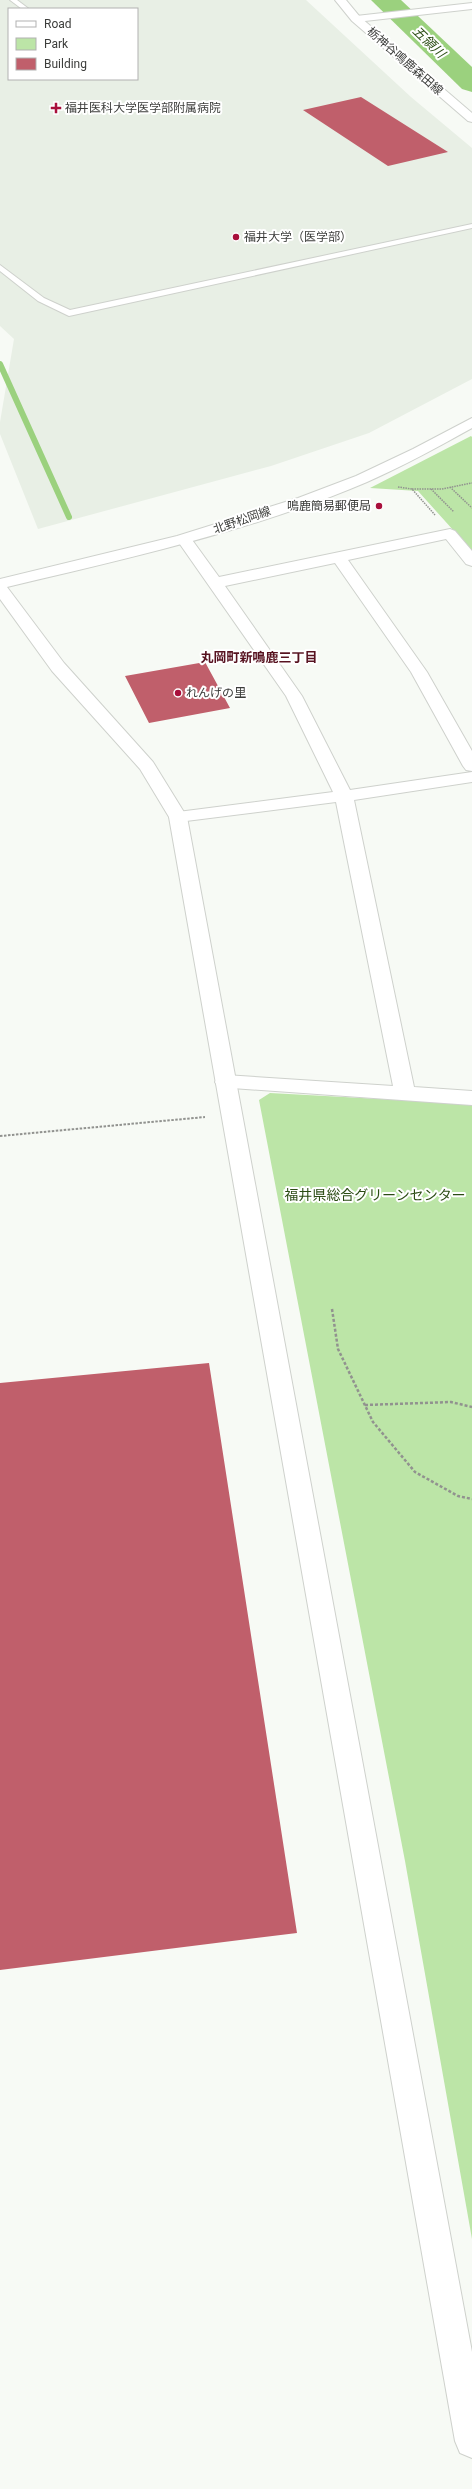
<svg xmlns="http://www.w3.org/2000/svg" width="472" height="2489" viewBox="0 0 472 2489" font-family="Roboto,'Noto Sans JP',sans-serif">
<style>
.built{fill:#e8efe5;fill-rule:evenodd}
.green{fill:#bce5a7}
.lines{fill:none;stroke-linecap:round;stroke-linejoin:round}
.stream{stroke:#9bd17e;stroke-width:6}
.river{fill:#9bd17e;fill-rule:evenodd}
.building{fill:#c05f6b}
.lane-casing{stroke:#ced1cc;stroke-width:2}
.street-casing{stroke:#ced1cc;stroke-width:2}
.secondary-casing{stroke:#ced1cc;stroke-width:2}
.path-far2{stroke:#91928f;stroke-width:1.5;stroke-dasharray:1.5 1;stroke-linecap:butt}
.path-far1{stroke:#91928f;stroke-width:2;stroke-dasharray:2.5 1.5;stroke-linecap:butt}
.path{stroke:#91928f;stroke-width:2.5;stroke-dasharray:3 2;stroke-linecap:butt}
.lane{fill:#fff;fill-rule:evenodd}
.street{fill:#fff;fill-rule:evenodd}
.secondary{fill:#fff;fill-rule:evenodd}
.poi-dot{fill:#a80f3b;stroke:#fff;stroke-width:1.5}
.labels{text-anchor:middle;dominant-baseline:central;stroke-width:4;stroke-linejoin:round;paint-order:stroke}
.far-street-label{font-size:12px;fill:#3c3d3b;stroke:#fff}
.far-poi-label{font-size:12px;fill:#3c3d3b;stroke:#fff;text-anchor:start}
.far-water-label{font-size:13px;font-style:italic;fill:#2c4e16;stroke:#fff}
.far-neighbourhood-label{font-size:13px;font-weight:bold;fill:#571220;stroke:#fff}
.park-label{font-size:14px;fill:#2b4c14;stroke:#fff}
</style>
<rect width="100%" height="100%" fill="#f7faf5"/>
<!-- built -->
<path class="built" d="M0,0H306L411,97L472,148V379L369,433L271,466L38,529L0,434V422L14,339L0,326ZM9,9H137V79H9Z"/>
<!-- green -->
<path class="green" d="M471,436L472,437V551L418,491L370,488Z
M270,1093L472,1104V2239L405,1861L259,1100Z"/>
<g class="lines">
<!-- stream -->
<path class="stream" d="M0,364L69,517"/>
<!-- river -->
<path class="river" d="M371,0H401L472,67V92L462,89Z"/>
</g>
<!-- building -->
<path class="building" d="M361,97L448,152L388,166L303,110Z
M205,662L230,708L149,723L125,676Z
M209,1363L297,1933L0,1970V1383Z"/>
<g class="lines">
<defs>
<path id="lane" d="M10,0H17L29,9H22Z
M472,224V228L69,316L38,301L0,271V265L44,298L70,310Z"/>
<path id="street" d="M472,3V9L356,22L351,19L356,16Z
M450,529L455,531L472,551V566L466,564L446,539L348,560L427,672L472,751V771L466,770L463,766L411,672L335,563L225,586L302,696L350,790L472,772V782L354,800L414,1087L472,1091V1105L218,1087L215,1082L218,1077L225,1075L393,1086L336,802L178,822L172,821L169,817L172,813L178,812L333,792L286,696L177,540L185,535L190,537L219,577Z"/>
<path id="secondary" d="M335,0H346L360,17L472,113V122L468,121L352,21Z
M472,418V428C438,447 403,466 367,482C252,531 128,558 7,587L64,663L153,762L187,817L472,2352V2458L460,2453L455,2441L169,817L140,769L52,671L0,599V579L177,536L298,498L356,476L413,449Z"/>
</defs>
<!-- lane casing -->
<use href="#lane" class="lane-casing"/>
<!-- street casing -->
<use href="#street" class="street-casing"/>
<!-- secondary casing -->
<use href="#secondary" class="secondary-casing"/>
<!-- path-far2 -->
<path class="path-far2" d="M398,487L412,489L435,515
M450,487L472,508
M412,489H442L472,483
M431,489L454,512"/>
<!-- path-far1 -->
<path class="path-far1" d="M0,1136L205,1117"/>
<!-- path -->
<path class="path" d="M332,1309L338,1349L373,1422L415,1472L458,1496L472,1499
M365,1405L451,1402L472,1407"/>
<!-- lane -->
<use href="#lane" class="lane"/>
<!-- street -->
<use href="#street" class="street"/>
<!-- secondary -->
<use href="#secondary" class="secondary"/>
</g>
<!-- markers -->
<g class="poi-dot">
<path d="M54 102h4v4h4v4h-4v4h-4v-4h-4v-4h4z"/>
<circle cx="236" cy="237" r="4"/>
<circle cx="379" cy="506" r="4"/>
<circle cx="178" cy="693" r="4"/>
</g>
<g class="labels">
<!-- far-street labels -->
<g class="far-street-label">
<text transform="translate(405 61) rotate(41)">栃神谷鳴鹿森田線</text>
<text transform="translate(242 520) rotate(-19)">北野松岡線</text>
</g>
<!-- far-poi labels -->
<g class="far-poi-label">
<text x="65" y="108">福井医科大学医学部附属病院</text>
<text x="244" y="237">福井大学（医学部）</text>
<text x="371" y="506" text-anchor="end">鳴鹿簡易郵便局</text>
<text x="186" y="693">れんげの里</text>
</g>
<!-- far-water labels -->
<g class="far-water-label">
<text transform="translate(429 42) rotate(44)">五領川</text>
</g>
<!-- far-neighbourhood labels -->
<g class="far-neighbourhood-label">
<text x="259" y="657">丸岡町新鳴鹿三丁目</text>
</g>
<!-- park labels -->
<g class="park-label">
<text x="375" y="1195">福井県総合グリーンセンター</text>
</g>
</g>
<!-- legend -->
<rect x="8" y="8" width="130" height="72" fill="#ffffff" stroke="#b1b1b1"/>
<rect x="16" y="21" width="20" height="6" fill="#ffffff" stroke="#b1b1b1"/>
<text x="44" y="28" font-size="12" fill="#3c3d3b">Road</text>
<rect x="16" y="38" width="20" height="12" fill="#bce5a7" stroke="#b1b1b1"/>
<text x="44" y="48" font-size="12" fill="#3c3d3b">Park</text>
<rect x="16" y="58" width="20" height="12" fill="#c05f6b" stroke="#b1b1b1"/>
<text x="44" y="68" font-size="12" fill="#3c3d3b">Building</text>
</svg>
